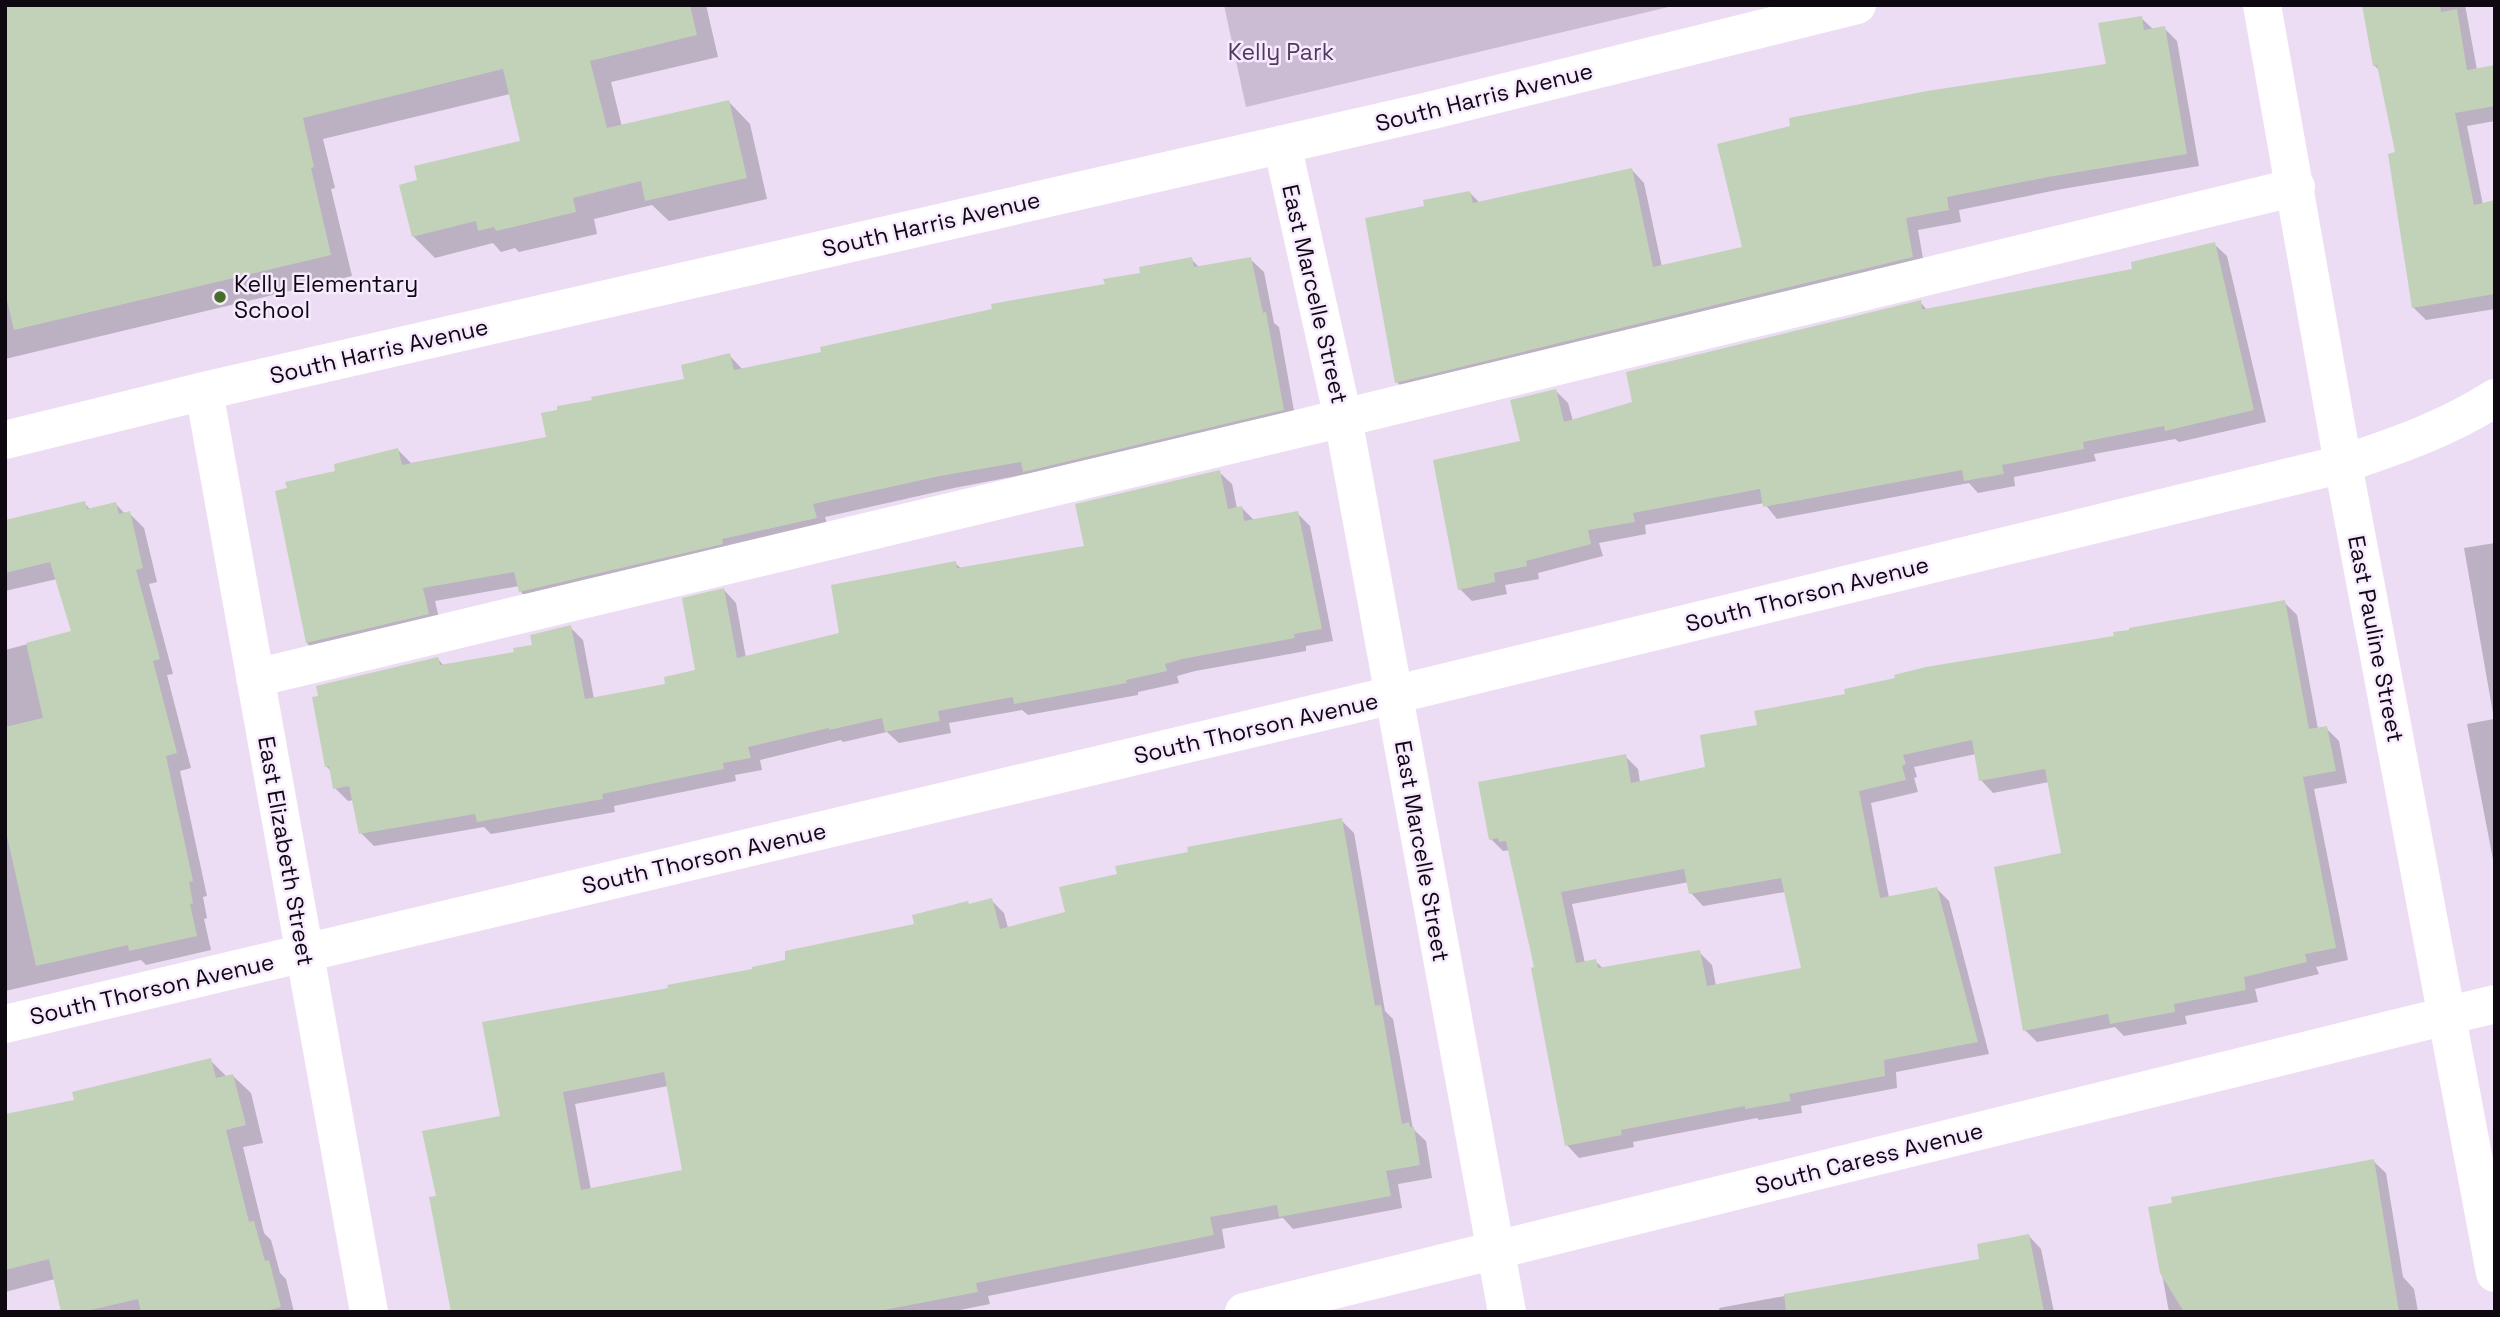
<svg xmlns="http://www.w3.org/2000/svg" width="2500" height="1317" viewBox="0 0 2500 1317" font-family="'Space Grotesk',sans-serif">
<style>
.green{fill:#cbbcd3}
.shadow{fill:#0003;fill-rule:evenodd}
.building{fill:#c2d2b8;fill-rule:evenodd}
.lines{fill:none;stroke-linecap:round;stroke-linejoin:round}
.minor{stroke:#fff;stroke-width:38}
.poi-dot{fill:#476e29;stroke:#f8eafe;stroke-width:2.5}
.labels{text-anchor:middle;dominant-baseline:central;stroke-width:5;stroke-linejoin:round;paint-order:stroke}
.park-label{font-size:23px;fill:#53395f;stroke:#f8eafe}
.street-label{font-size:23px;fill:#0e0911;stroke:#f8eafe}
.poi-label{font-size:23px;fill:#0e0911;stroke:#f8eafe;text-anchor:start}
</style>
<rect width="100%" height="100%" fill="#ecdcf4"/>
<!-- green -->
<path class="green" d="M1224,5H1677L1246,107Z"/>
<!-- shadow -->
<path class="shadow" d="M5,5H706L718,57L611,82L622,127L729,102L750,124L767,199L669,221L652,205L594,219L597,234L519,252L515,248L501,252L493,243L435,258L413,236L522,142L510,94L323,139L335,188L331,189L352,276L5,359Z
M2364,5H2465L2477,70L2495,67V121L2467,126L2483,205L2495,202V309L2426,320L2413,307L2398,154L2380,71L2374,65Z
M2141,18L2154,30L2164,28L2177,41L2199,166L2062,189L1959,210L1961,222L1918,230L1925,270L1409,395L1397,382L1426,208L1470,193L1480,203L1632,170L1644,183L1662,267L1744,248L2108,66Z
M2214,244L2227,256L2266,422L2179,442L2175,439L2094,454L2096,461L2014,477L2015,486L1978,493L1969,483L1777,519L1764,503L1645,525L1646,534L1599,543L1603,556L1538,573L1539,579L1505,585L1507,594L1472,601L1460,589L1522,443L1556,391L1568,403L1573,421L1634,403L1920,302L1928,311L2134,271Z
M1191,259L1200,268L1250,259L1264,272L1274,323L1279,327L1296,422L954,488L825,517L829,531L534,605L521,592L519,586L435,601L441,627L320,656L307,643L337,472L398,450L411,463L548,438L687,381L729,355L743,370L823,353L1107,285Z
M1219,472L1232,484L1237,508L1241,507L1255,521L1297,513L1310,526L1333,641L1306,646V651L1195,671L1177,676L1179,683L1138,692V695L1028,715L1022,710L949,723L951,733L899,743L887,732L843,742L841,740L760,760L762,770L735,775L736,781L614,806L615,812L491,834L484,827L374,846L361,833L354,800L348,801L335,788L332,772L326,766L438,659L444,666L516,653L570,627L583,640L594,699L667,685L697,672L724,590L736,603L746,658L841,634L955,563L962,569L1086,547Z
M84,503L91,510L116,504L125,514L129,513L144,528L157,582L149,584L173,674L167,675L191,768L180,771L207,896L203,897L207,918L204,919L211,950L146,965L141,960L5,991V650L74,632L57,579L5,591V522Z
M2495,543V870L2467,724L2494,719L2464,548Z
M2284,602L2297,615L2318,729L2326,728L2339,741L2347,783L2314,789L2348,960L2316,967L2319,974L2255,989L2258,1002L2185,1016L2187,1024L2124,1036L2115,1027L2037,1042L2025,1030L2063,855L2049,782L1993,793L1981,780L1976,754L1914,767L1917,777L1914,778L1918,792L1871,803L1889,898L1937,889L1949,901L1989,1054L1896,1072L1897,1088L1801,1106L1802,1113L1759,1120L1757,1118L1633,1142L1634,1147L1579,1158L1567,1145L1536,969L1510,850L1503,851L1491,839L1625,756L1638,769L1640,782L1707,769L1759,726L1847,695ZM1689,882L1691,893L1703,906L1785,892L1803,969L1716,986L1712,965L1699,952L1604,969L1595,961L1585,963L1572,904Z
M1341,820L1354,833L1385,1011L1393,1019L1413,1129L1426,1141L1432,1178L1398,1184L1402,1208L1293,1229L1283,1218L1222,1229L1225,1248L988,1296L990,1304L950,1312H453L438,1197L502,1117L670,989L754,970L916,925L991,900L1004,913L1008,928L1067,913ZM668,1086L684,1171L591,1190L575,1104Z
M210,1060L227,1077L233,1076L251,1093L263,1143L243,1147L264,1233L271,1240L280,1273L286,1279L294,1312H63L55,1279L5,1292V1116L76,1101Z
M2373,1161L2386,1173L2403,1277L2414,1289L2418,1312H2169L2150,1208Z
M2029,1236L2041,1249L2054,1312H1720L1719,1308L1981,1260Z"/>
<!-- building -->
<path class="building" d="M5,5H690L697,35L590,61L607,128L729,100L747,178L645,201L641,181L573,198L576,212L496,231L494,227L478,231L476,221L412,237L399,185L417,180L414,166L520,141L503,69L303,118L314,167L311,168L331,255L14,330L5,292Z
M2362,5H2440L2441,12L2457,9L2467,70L2495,65V106L2455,113L2474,205L2495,200V294L2412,308L2388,154L2395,152L2377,65L2373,66Z
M2142,16L2144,30L2165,26L2187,154L2048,177L1947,197L1949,210L1906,218L1913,257L1395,383L1365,218L1424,206L1423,200L1470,191L1473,203L1632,168L1653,267L1742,247L1717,144L1790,126L1789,118L1927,91L2106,64L2098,23Z
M2215,242L2254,410L2165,431L2164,426L2083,442L2084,449L2002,465L2004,474L1964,481L1962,470L1763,507L1760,489L1633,513L1635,522L1588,530L1591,544L1526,561L1527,566L1494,573L1495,582L1458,590L1433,460L1520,441L1510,400L1556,389L1564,422L1632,402L1626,372L1921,300L1922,309H1925L2132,269L2131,262Z
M1192,257L1194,267L1251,257L1263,313L1266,312L1284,410L1023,472L1021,462L940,476L813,504L817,518L722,539L723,544L519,592L514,572L423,588L429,614L306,643L275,491L287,488L285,482L335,471L334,464L398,448L402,465L546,437L541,413L557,410V406L592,400L591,397L684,379L681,365L730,353L734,370L821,352L820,347L992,309L991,304L1105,284L1103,279L1140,273L1139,267Z
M1220,470L1228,509L1242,506L1244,521L1298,511L1322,629L1294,634L1295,638L1182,659L1165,664L1167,671L1126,680L1127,683L1014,704L1013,697L938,711L940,721L885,732L882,718L829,730V728L748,747L751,758L723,763L724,769L602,794L603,799L477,822L475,814L359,834L349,786L333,789L329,766L325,767L312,697L318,696L316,686L438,657L440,665L514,652L513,648L532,645L530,635L571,625L585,699L665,684L664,677L695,670L682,598L724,588L737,658L839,633L831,585L956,561L957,568L1084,546L1075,504Z
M85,501L87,509L116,502L119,514L130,511L143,568L136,570L160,659L153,661L177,753L166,756L193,881L189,882L193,903L190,904L197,936L129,951L128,945L36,966L5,827V727L43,718L26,643L71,631L50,562L5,573V520Z
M2285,600L2309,729L2327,726L2336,771L2303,777L2336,948L2305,954L2307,962L2244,977L2246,990L2174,1004L2175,1012L2110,1024L2108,1014L2023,1031L1994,867L2061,853L2045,769L1979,781L1972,740L1903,755L1906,764L1902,766L1906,780L1859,791L1880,898L1937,887L1978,1042L1884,1060L1885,1076L1789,1094L1791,1101L1745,1109V1106L1621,1130L1622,1135L1565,1146L1531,968L1534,967L1506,841L1499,842L1498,838L1489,840L1478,782L1626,754L1631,783L1705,767L1700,735L1757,725L1754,711L1845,694L1844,689L1895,678L1894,675L1926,667L2114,636L2113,632L2129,630V628ZM1684,869L1689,894L1781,878L1801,968L1707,986L1700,950L1598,968L1596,959L1576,963L1561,892Z
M1342,818L1375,1006L1381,1005L1402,1124L1409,1122L1410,1127H1414L1420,1165L1386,1171L1391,1196L1279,1217L1277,1205L1210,1217L1214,1235L976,1283L978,1292L873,1312H451L429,1197L436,1196L422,1131L500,1116L482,1022L668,988L667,985L752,969V967L785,960V951L914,924L912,915L968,901L969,904L992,898L1000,929L1065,912L1059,887L1117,874L1115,866L1188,852L1187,847ZM664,1072L682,1170L581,1190L563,1092Z
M211,1058L216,1078L233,1074L246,1125L226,1130L249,1222L254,1221L265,1261L269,1260L281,1307L262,1312H141L138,1299L82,1312H61L49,1259L5,1270V1114L74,1100L72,1092Z
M2374,1159L2399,1312H2184L2160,1273L2148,1207L2172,1203L2171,1197Z
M2029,1234L2044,1312H1786L1784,1294L1979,1259L1977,1244Z"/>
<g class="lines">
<!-- minor -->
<path class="minor" d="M2262,5L2343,464L2495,1273
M1282,144L1343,418L1507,1312
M204,391L369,1312
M5,440L204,391L1433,110L1857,5
M255,678L1343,418L2296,187
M5,1024L1393,695L2343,464C2396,446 2447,429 2495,398
M1244,1312L2495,1004"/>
</g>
<!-- markers -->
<circle class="poi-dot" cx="220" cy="297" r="7"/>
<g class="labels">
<!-- park labels -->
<g class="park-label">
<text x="1281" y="52">Kelly Park</text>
</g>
<!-- street labels -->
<g class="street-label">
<text transform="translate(1484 97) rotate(-14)">South Harris Avenue</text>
<text transform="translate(931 224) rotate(-13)">South Harris Avenue</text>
<text transform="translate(1315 294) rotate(77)">East Marcelle Street</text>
<text transform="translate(379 351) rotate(-13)">South Harris Avenue</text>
<text transform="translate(1807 594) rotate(-14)">South Thorson Avenue</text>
<text transform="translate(2376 639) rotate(79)">East Pauline Street</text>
<text transform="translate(1256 728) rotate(-13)">South Thorson Avenue</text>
<text transform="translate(286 851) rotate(80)">East Elizabeth Street</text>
<text transform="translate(1422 851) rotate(80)">East Marcelle Street</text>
<text transform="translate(704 858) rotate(-13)">South Thorson Avenue</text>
<text transform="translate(152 989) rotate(-13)">South Thorson Avenue</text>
<text transform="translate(1869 1158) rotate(-14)">South Caress Avenue</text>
</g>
<!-- poi labels -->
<g class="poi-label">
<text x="234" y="284">Kelly Elementary<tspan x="234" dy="26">School</tspan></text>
</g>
</g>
<!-- border -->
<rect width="2500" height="1317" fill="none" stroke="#0e0911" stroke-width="14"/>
</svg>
